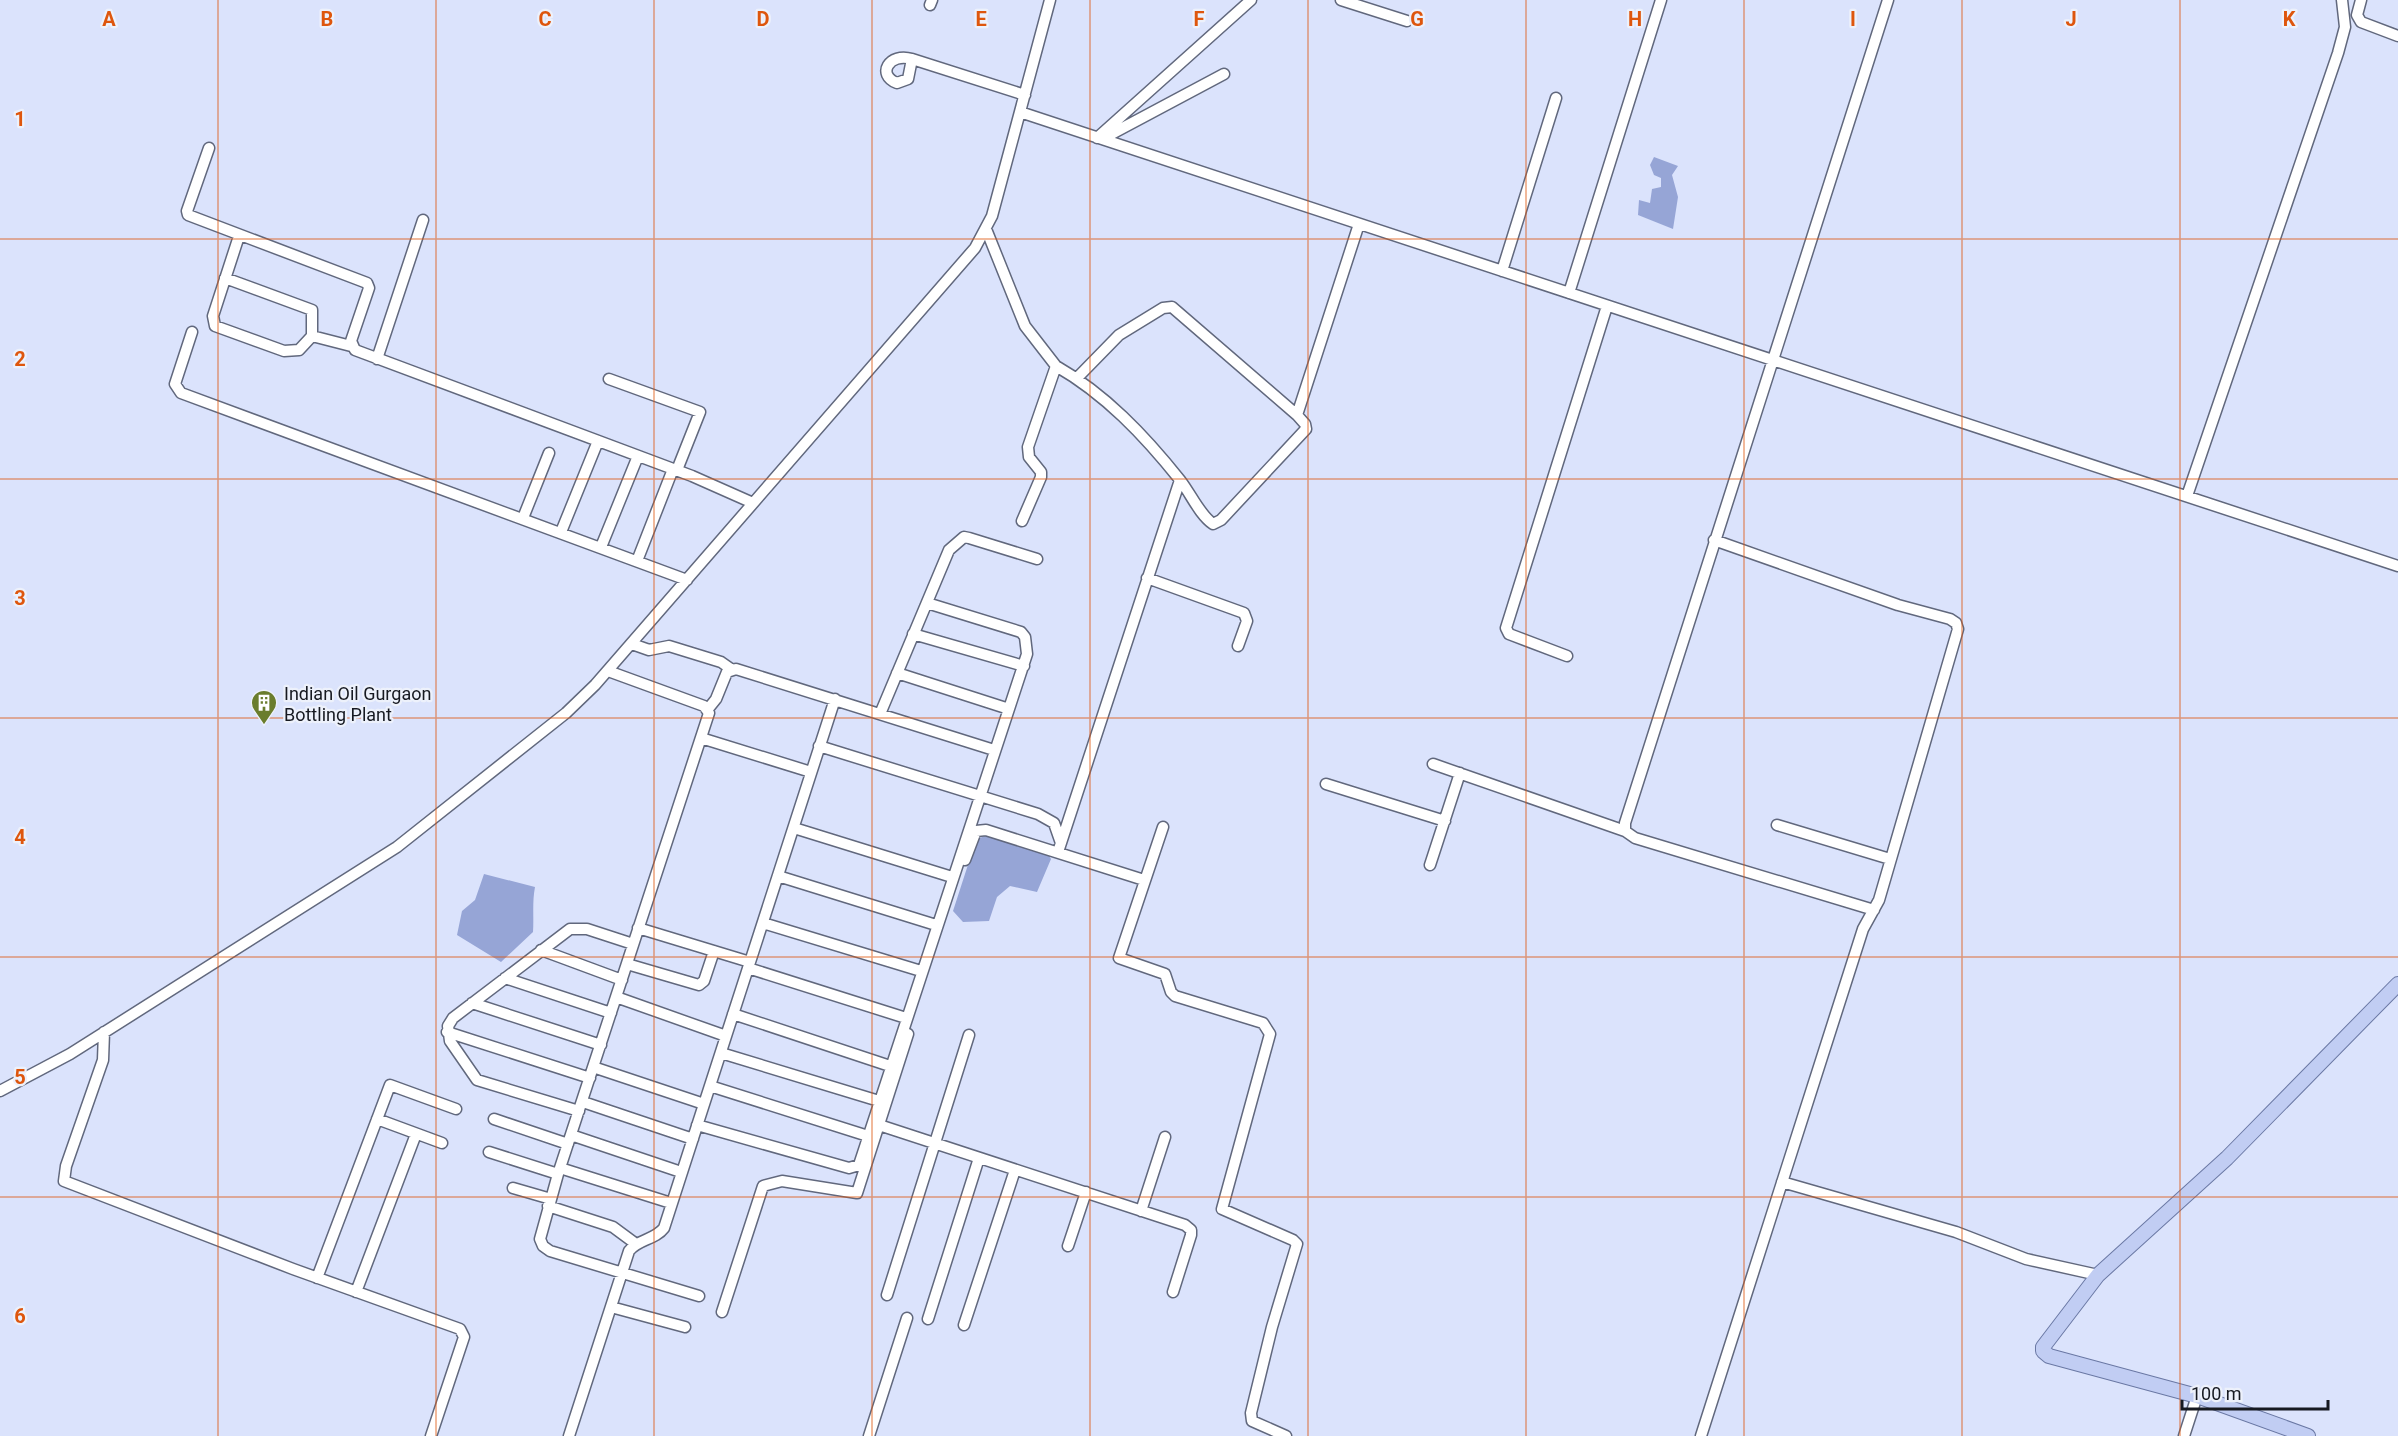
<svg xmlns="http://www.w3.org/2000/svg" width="2398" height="1436" viewBox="0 0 2398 1436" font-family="Roboto,sans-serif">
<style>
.water{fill:#96a5d6}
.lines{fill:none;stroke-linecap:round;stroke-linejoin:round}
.minor-casing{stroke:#61687d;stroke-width:13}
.major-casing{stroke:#6a78a4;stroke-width:16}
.minor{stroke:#fff;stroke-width:10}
.major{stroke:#c1cdf3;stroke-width:14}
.grid{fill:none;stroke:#de560d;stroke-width:1.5;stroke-opacity:0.55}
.labels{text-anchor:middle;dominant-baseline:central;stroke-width:4.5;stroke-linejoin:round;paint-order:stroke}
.poi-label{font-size:18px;fill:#161921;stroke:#edf1fb;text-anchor:start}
.grid-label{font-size:20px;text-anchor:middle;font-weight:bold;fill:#de560d;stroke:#edf1fb;stroke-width:4.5;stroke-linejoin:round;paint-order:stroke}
</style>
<rect width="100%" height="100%" fill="#dbe3fc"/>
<!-- water -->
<path class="water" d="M1654,157L1678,166L1672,175L1678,197L1673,229L1638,215L1639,200L1650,203L1652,189L1661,187V178L1654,175L1650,165Z
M992,832L1045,849L1051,859L1037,892L1010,886L997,897L989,921L963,922L953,911L976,840Z
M484,874L535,887C532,902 534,917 533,932L501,962L457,935L462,911L475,900Z"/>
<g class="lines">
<defs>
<path id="minor" d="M1341,0L1407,21
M2361,0L2357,15L2361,22L2398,36
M930,5L932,0
M912,59L908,79L897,83C876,75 889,52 912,59L1025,95
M1020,112L2398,566
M1097,138L1251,0
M1102,139L1224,74
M209,148L187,211L188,215L367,283L369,288L351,341L355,350L692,476L753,503
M986,229L1025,326L1056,366L1028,447L1029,457L1041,472V477L1022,521
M239,236L213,316L215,326L284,351L299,350L312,336L351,346
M1502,271L1556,98
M225,278L312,310V336
M1569,293L1661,0
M192,332L175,384L181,393L687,580
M377,359L423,220
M1056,366C1105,394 1144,435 1180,480C1191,494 1199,514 1213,524L1221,520L1306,429L1305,424L1297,415L1172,307L1163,308L1119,335L1077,378
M609,379L700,412L677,470
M1297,415L1359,224
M2187,496L2338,53L2345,27L2342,0
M523,518L549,453
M561,532L598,441
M601,547L638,456
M637,561L673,469
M1147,578L1244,613L1247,621L1238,646
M913,634L1024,666
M632,644L649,650L669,646L721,662L731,669
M1567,656L1509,634L1506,628L1607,306
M608,671L704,706L709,713L558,1174L540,1239L543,1246L550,1251L699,1296
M897,673L1009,709
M708,709L716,699L727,672L736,669L994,750
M880,714L949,550L964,537L969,538L1037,559
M701,738L811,772
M819,746L1038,814L1054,823L1061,843
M1433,764L1625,831
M1326,784L1445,821
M1777,825L1890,859
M1163,827L1119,958L1165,974L1171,992L1175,996L1263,1023L1270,1034L1222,1209L1293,1240L1297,1244L1272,1327L1251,1413L1252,1421L1286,1436
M794,828L952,877
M1058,852L1180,480
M965,860L976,831L986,830L1144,880
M1430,865L1460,773
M778,876L936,925
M1874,910L1635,838L1625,831V823L1888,0
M763,923L921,971
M638,928L750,962
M541,950L622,980
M627,964L699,985L704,981L714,951
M748,968L906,1018
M505,978L611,1013
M616,997L726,1036
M472,1003L601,1045
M733,1014L890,1066
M104,1032L103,1060L66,1166L64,1181L293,1269L460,1329L464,1337L431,1436
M447,1032L590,1078
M721,1053L879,1101
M593,1067L704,1104
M710,1086L868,1136
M0,1091L70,1054L397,847L566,713L595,685L975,248L992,216L1050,0
M583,1102L693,1139
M579,1111L477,1080L450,1041L448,1026L453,1018L570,929H587L633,944
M377,1119L442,1143
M494,1119L568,1144
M697,1125L849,1168L859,1165L1027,654L1025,637L1021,632L927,603
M879,1125L1185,1225L1191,1230V1235L1173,1292
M571,1135L681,1172
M489,1152L558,1174
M560,1168L671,1203
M1782,1182L1956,1232L2026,1259L2098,1275
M513,1188L551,1199
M548,1206L613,1227L636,1244
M1141,1211L1165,1137
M1068,1246L1086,1192
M317,1278L390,1085L456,1109
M356,1292L416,1134
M887,1295L969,1035
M611,1307L685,1327
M722,1312L763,1186L782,1181L857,1193L908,1034
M928,1319L979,1158
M964,1325L1015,1170
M569,1436L629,1251C638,1239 655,1240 664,1228L835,699
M869,1436L907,1318
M1701,1436L1863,929L1879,900L1958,629L1956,623L1950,619L1898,605L1714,540
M2184,1436L2197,1396"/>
<path id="major" d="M2308,1436L2197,1396L2049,1356L2043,1351V1347L2098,1275L2227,1158L2398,984"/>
</defs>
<!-- minor casing -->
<use href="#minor" class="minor-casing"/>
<!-- major casing -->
<use href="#major" class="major-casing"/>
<!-- minor -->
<use href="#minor" class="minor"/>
<!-- major -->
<use href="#major" class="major"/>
</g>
<!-- grid -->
<path class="grid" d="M218,0V1436M436,0V1436M654,0V1436M872,0V1436M1090,0V1436M1308,0V1436M1526,0V1436M1744,0V1436M1962,0V1436M2180,0V1436M0,239H2398M0,479H2398M0,718H2398M0,957H2398M0,1197H2398"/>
<!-- icons -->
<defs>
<symbol id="building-pin" viewBox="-11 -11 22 30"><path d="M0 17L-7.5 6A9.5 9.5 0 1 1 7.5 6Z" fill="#6a7d2d" stroke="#edf1fb"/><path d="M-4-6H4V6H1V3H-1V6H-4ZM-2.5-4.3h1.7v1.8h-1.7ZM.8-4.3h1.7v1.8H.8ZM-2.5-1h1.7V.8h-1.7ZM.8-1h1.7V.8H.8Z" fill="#fff"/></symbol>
</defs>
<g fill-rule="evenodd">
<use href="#building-pin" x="249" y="688" width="30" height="40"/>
</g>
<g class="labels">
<!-- poi labels -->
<g class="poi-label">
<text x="284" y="693">Indian Oil Gurgaon<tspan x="284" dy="21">Bottling Plant</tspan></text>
</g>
</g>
<g class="grid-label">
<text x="109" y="26">A</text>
<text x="327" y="26">B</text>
<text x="545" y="26">C</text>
<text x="763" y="26">D</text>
<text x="981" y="26">E</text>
<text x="1199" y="26">F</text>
<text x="1417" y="26">G</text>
<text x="1635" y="26">H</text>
<text x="1853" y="26">I</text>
<text x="2071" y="26">J</text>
<text x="2289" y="26">K</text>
<text x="20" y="126">1</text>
<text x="20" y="366">2</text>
<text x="20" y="605">3</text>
<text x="20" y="844">4</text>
<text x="20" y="1084">5</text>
<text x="20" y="1323">6</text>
</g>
<!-- scale -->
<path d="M2182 1400v9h146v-9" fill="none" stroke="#161921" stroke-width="3"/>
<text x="2191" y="1400" font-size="18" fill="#161921" stroke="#edf1fb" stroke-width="4.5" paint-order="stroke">100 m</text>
</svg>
